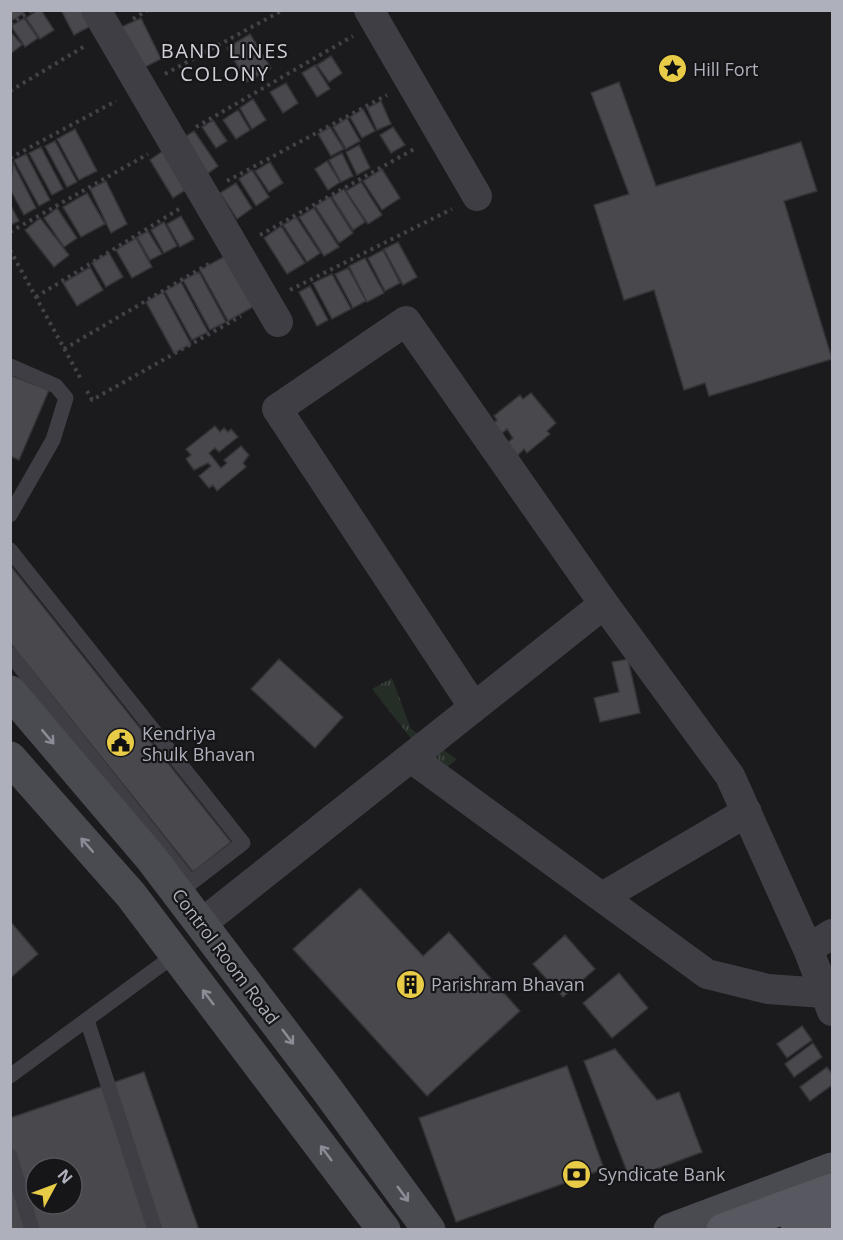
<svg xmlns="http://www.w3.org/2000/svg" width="843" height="1240" viewBox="0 0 843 1240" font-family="'Open Sans',sans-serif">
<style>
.grass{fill:url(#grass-tufts)}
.building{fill:#48484d;stroke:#353539;stroke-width:1.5;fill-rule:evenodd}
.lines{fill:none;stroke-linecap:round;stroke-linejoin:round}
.path{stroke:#424349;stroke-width:4;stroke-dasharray:3 4.5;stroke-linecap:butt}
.service{stroke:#3e3e44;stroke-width:15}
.minor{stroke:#3e3e44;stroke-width:30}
.secondary{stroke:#4a4b51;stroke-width:33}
.primary{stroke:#585960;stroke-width:33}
.oneway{stroke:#8b8d96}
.labels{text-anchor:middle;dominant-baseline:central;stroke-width:4.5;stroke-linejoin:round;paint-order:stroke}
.poi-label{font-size:18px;fill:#aeb0bb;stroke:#161618;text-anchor:start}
.street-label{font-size:18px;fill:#aeb0bb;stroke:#161618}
.neighbourhood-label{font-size:20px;letter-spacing:1.5px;fill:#cfd0d8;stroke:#161618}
</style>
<defs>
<pattern id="grass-tufts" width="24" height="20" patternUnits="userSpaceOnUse" patternTransform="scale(1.5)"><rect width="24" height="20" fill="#252d27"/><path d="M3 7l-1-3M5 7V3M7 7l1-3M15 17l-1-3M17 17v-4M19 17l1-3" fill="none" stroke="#424944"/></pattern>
</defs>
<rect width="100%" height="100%" fill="#1b1b1d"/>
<!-- grass -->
<path class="grass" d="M392,678L411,729L457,759L439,774L372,689Z"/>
<!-- building -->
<path class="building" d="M10,10H23L24,13L12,21Z
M38,10H41L54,30L40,39L26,18Z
M61,10H83L91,26L74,35Z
M24,18L38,38L25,47L11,26Z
M141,18L161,59L139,70L119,28Z
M10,31L22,45L10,54Z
M250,34L271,68L247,82L227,48Z
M331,56L342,73L329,82L317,65Z
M315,65L330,89L317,97L302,73Z
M619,82L656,186L801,142L817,191L784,201L832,359L709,396L705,383L684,390L654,290L624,300L594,205L629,194L591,93Z
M286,83L298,103L283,113L270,92Z
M253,99L266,120L252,129L240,108Z
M381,101L391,124L377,130L367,108Z
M363,109L375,131L362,138L350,117Z
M238,110L250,130L236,139L223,120Z
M347,118L360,141L346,149L333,127Z
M213,120L227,141L216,148L202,127Z
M330,127L344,149L331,156L318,134Z
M393,127L405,145L391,153L380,135Z
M75,129L97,171L79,180L57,139Z
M194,131L218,166L199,180L174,144Z
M55,141L77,182L67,187L45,146Z
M359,145L370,168L357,175L346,152Z
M41,147L63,189L52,195L29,153Z
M163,151L187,189L173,198L150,160Z
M342,153L353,176L341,182L329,160Z
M26,154L50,200L39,206L14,160Z
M327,161L340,182L328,190L315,169Z
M270,162L283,183L269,192L255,171Z
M13,163L36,208L24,215L10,189Z
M382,169L400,198L382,210L363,181Z
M252,170L269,197L256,206L239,179Z
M106,181L127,224L111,233L90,189Z
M361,182L382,215L368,224L346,191Z
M236,183L252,208L237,219L220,193Z
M344,189L365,222L353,230L332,197Z
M87,193L105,224L81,237L63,207Z
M330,197L353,233L339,243L315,206Z
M10,204L19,221L10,225Z
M57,208L77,238L64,247L44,218Z
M314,208L339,247L324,256L299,217Z
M181,216L194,239L180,247L167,224Z
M296,217L320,253L307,262L283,225Z
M40,218L69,255L54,267L25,230Z
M164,222L177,246L164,253L151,230Z
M281,226L305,263L287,274L264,238Z
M148,231L162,254L150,260L137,237Z
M136,238L152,267L132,278L116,250Z
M398,242L417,277L403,285L384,249Z
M383,250L400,283L385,291L368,258Z
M109,253L123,277L106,287L92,263Z
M225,256L253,307L228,321L200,270Z
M365,258L384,293L367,302L349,266Z
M90,267L103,290L77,306L63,283Z
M348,268L366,301L353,308L335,274Z
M199,272L226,322L210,330L183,280Z
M332,274L351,309L332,319L313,283Z
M181,282L208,332L192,340L165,291Z
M310,286L328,320L317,326L299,292Z
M163,292L191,344L174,353L146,302Z
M10,375L49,390L19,460L10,456Z
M531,393L556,423L547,431L550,434L527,453L524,449L515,458L505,445L513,438L507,429L498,437L489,427L497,420L494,416L520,395L523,399Z
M215,426L220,432L224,428L228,432L231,429L238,437L219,452L215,448L209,453L221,468L227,463L224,460L241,446L249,455L243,463L246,467L217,491L213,485L209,488L199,476L211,466L208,463L194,470L186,459L191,455L186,449Z
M10,565L231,842L193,872L10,643Z
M279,659L343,717L315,748L251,689Z
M628,659L640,713L600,722L594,698L619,692L612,662Z
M360,888L423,956L449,932L520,1011L427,1096L293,949Z
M10,921L38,954L10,978Z
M565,935L595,969L563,997L533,964Z
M619,973L648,1008L612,1038L583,1003Z
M802,1026L812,1040L787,1058L777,1044Z
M813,1043L822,1057L794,1077L785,1064Z
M615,1049L657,1100L679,1092L702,1152L630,1179L584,1061Z
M567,1066L604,1169L456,1222L419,1118Z
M827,1067L832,1074V1085L810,1101L800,1087Z
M144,1072L199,1230H10V1118ZM36,1168H72V1204H36Z"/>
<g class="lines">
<!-- path -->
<path class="path" d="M133,19L148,10
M10,24L32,10
M165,74L283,10
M10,91L85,46
M196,127L353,36
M10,158L116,101
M227,181L387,95
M10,232L148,154
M260,235L416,148
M10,250L82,381
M290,290L452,209
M36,297L179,209
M64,349L212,262
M87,391L92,400L241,316"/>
<!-- service -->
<path class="service" d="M10,366L56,386L66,398L53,440L10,515
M10,550L243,843L191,883L10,654
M87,1020L155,1230
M10,1076L176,954
M10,1156L32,1230"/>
<!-- minor -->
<path class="minor" d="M96,10L278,322
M369,10L477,196
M473,706L277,409L406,321L604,604
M411,758L707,974L768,989L823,993
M604,896L747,812
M201,924L604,604L730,776L808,949L832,1011
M808,949L832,934"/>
<!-- secondary -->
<path class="secondary" d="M10,692L151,858L328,1091L429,1230
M10,758L131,895L384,1230
M670,1230L832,1169"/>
<!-- primary -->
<path class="primary" d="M723,1230L832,1190
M797,1230L832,1216"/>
</g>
<!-- one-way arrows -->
<defs><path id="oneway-shaft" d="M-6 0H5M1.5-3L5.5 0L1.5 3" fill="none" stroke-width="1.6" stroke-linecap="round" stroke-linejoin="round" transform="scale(1.5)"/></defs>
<g class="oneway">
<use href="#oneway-shaft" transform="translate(48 737) rotate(50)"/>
<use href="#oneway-shaft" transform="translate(87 845) rotate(-131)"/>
<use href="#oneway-shaft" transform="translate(208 997) rotate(-127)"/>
<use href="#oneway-shaft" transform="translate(288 1037) rotate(53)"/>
<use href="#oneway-shaft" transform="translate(326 1153) rotate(-127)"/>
<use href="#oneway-shaft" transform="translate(403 1194) rotate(54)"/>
</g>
<!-- icons -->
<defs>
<symbol id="sight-disc" viewBox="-11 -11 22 22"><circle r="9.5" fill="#e8cc48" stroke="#161618"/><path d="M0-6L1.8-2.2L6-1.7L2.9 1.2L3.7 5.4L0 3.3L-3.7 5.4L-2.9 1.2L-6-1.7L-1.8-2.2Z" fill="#111"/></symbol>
<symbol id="civic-disc" viewBox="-11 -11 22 22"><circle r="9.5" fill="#e8cc48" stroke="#161618"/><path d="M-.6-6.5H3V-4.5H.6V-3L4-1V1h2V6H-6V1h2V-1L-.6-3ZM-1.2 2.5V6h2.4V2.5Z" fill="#111"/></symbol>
<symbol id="building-disc" viewBox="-11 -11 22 22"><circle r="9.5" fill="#e8cc48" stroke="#161618"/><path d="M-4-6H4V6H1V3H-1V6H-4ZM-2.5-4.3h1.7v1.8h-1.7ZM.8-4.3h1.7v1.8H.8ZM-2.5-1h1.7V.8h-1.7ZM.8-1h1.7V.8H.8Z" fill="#111"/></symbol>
<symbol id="bank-disc" viewBox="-11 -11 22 22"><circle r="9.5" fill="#e8cc48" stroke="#161618"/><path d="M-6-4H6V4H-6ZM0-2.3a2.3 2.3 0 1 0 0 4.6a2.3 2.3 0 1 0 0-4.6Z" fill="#111"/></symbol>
</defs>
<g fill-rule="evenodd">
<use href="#sight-disc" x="656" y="52" width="33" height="33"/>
<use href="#civic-disc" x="104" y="726" width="33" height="33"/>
<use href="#building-disc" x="394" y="968" width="33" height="33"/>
<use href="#bank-disc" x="560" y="1158" width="33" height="33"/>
</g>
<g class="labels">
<!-- poi labels -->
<g class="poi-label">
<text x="693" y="69">Hill Fort</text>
<text x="142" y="733">Kendriya<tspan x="142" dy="21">Shulk Bhavan</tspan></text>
<text x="431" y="984">Parishram Bhavan</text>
<text x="598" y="1174">Syndicate Bank</text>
</g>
<!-- street labels -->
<g class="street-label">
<text transform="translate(226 956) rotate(53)">Control Room Road</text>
</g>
<!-- neighbourhood labels -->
<g class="neighbourhood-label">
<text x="225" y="50">BAND LINES<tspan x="225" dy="23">COLONY</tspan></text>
</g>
</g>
<!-- border -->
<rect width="843" height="1240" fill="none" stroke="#aeb0bb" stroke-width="24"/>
<!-- north arrow -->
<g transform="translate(54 1186) rotate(49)"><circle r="28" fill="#161618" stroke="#535459" stroke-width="1.5"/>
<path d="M0-4.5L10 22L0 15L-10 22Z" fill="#e8cc48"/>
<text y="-9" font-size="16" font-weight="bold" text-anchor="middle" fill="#aeb0bb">N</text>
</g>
</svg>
